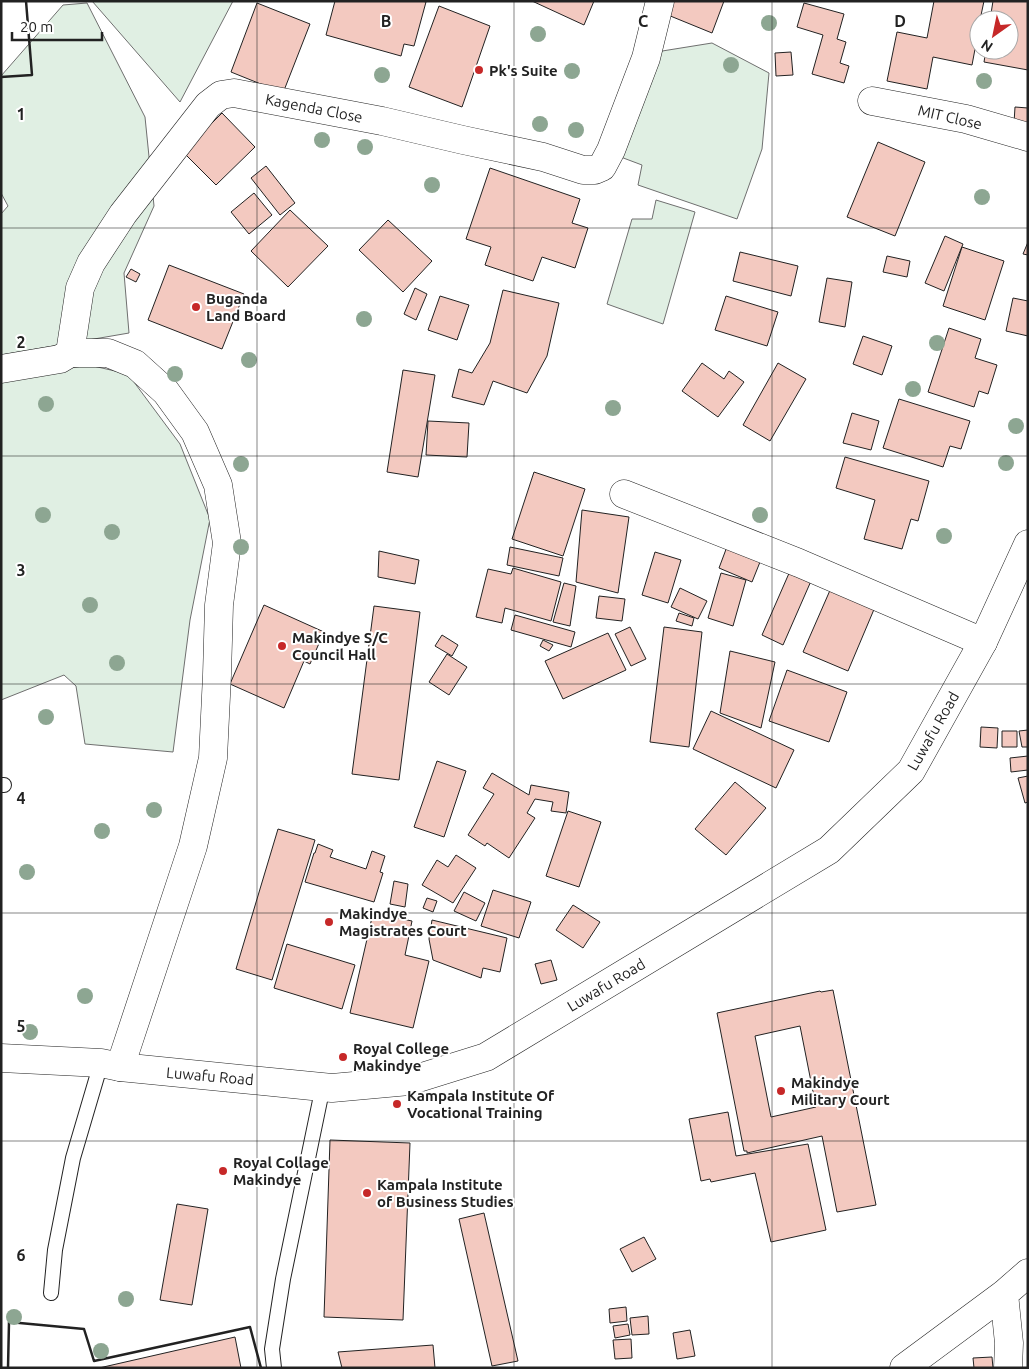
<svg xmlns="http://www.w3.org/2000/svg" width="1029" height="1369" viewBox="0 0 1029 1369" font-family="Ubuntu,sans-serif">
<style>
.green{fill:#e0efe3;stroke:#6f6f6f}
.building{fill:#f3c9c0;stroke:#222;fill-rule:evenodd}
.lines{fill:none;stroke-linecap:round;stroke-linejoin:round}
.service-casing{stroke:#222;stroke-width:16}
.minor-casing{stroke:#222;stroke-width:29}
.tertiary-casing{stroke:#222;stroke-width:29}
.service{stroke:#fff;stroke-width:14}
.minor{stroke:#fff;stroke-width:28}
.tertiary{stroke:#fff;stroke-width:28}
.wall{stroke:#222;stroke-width:2.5}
.tree{fill:#8da692}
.grid{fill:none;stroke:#222;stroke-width:1;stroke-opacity:0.55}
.poi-dot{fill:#c62828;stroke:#fff;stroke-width:2}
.labels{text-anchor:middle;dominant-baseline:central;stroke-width:4;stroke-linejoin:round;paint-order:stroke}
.poi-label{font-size:15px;font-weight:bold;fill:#222;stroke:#fff;text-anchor:start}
.street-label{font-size:15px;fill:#222;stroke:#fff}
.grid-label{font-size:16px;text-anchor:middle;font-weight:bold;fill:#222;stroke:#fff;stroke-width:4;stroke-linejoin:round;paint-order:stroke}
</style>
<rect width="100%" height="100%" fill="#fff"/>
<!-- green -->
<path class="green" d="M92,1H233L180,102Z
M87,3L145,117L154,206L124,273L129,333L1,355V214L8,206L1,193V76L63,5Z
M712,43L769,73L762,149L737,219L638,185L642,165L618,156L656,52Z
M656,200L695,212L663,324L607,304L632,219H652Z
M89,365L128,374L180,444L210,519L190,620L173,752L85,744L76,686L64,675L1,700V379Z"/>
<!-- building -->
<path class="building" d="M335,1H422L426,2L414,46L404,44L401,56L326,35Z
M532,1H594L584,25Z
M667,1H724L712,33L663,13Z
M934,1H984L980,20H979V28L972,65L933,57L927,89L887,81L897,32L927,38Z
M993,1H1028V70L984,62L986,50H1009V20H990Z
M257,3L310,24L283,93L231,72Z
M804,3L844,14L837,39L846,42L840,63L849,66L844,83L812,74L823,35L797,27Z
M439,6L490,26L462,107L409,87Z
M791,52L793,75L776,76L775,53Z
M1015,107L1028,108V124L1014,123Z
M222,113L255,147L216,185L183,152Z
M878,142L925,162L895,236L847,217Z
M266,166L295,203L280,215L251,178Z
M490,168L580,199L572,223L588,228L575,268L542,257L533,281L485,265L491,247L466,239Z
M254,193L272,215L249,234L231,212Z
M290,210L328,246L288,287L251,251Z
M388,220L432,261L403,292L359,250Z
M945,236L963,244L944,291L925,283Z
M1028,242V255L1023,254Z
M962,247L1004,261L985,320L943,306Z
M740,252L798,266L791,296L733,281Z
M887,256L910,261L907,277L883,272Z
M169,265L244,294L222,349L148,320Z
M131,269L140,274L136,282L126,277Z
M827,278L852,282L845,327L819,322Z
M415,288L427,294L416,320L404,314Z
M503,290L559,303L547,356L527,393L493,381L484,405L452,397L459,369L472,373L490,343Z
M440,296L469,305L457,340L428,330Z
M726,296L778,312L767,346L715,330Z
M1013,298L1028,301V336L1006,331Z
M949,328L981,339L975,358L997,365L988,394L979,391L974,407L928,392Z
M863,336L892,346L882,375L853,364Z
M702,363L724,379L729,371L744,382L718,417L682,391Z
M778,363L806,379L770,441L743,425Z
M403,370L435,375L418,477L387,472Z
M899,399L970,421L961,449L950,446L943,467L883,448Z
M852,413L879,421L871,450L843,443Z
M428,421L469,423L467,457L426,455Z
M845,457L929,481L918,521L911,519L902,549L864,539L875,500L836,488Z
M534,472L585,489L563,556L512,539Z
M582,510L629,517L618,593L576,582Z
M728,544L762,557L752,582L719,568Z
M510,547L563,558L559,576L507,565Z
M379,551L419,560L415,584L378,577Z
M655,552L681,560L668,603L642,595Z
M513,568L561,582L551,621L505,608L502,623L476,617L488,569L511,574Z
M790,571L811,581L783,645L762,635Z
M721,573L746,580L733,626L708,618Z
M564,583L576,586L570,626L553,622Z
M680,588L707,601L698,619L671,607Z
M831,588L875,607L848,671L803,652Z
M599,596L625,599L622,621L596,618Z
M264,605L324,632L310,664L304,661L284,708L230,684Z
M374,606L420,612L399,780L352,774Z
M679,613L694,618L692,626L676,621Z
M515,615L575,632L571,647L511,630Z
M630,627L646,659L631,666L615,634Z
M664,627L702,632L689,747L650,742Z
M608,633L626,670L563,699L545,661Z
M442,635L458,645L452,656L435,646Z
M543,640L553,645L549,651L540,646Z
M730,651L775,662L761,728L720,713Z
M447,654L467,667L449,695L429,682Z
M787,670L847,692L829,742L769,721Z
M711,711L794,750L776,788L693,749Z
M981,727L998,728L997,748L980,747Z
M1028,730V747H1022L1019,731Z
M1002,731H1017V747H1002Z
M1028,756V770L1011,772L1010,758Z
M437,761L466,771L444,837L414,827Z
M492,773L529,795L531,785L569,792L566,813L551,811L553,802L535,799L527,813L535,818L509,858L487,843L485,846L468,835L494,794L483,788Z
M1028,776V802L1025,803L1018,778Z
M735,782L766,808L726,855L695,829Z
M568,811L601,822L579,887L546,876Z
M278,829L315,840L272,980L236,969Z
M318,844L333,850L330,857L366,869L372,851L385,856L380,872L383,873L374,902L305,882L314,853H315Z
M456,855L476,868L453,903L422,885L437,860L448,867Z
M394,881L408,884L405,907L390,904Z
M493,890L531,902L519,938L481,926Z
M464,892L485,903L476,921L454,911Z
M427,898L437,901L433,912L423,908Z
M573,905L600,922L583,948L556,930Z
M373,913L412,921L405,955L429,961L413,1028L350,1013Z
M432,920L507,938L500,972L483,968L481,978L433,960L429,939Z
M287,944L355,965L342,1009L274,988Z
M551,960L557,980L541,984L535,964Z
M833,990L876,1205L837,1212L822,1136L747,1153V1151H744L717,1013L820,991L821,992ZM800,1026L816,1107L771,1117L755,1036Z
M728,1112L736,1156L808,1144L826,1230L771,1242L755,1173L711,1182L710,1179L701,1181L689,1119Z
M330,1140L410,1143L403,1320L324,1317Z
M177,1204L208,1209L192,1305L160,1300Z
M484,1213L518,1361L492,1366L459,1219Z
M644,1237L656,1259L632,1272L620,1249Z
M626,1307L627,1321L610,1323L609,1309Z
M648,1316L649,1334L632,1335L630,1318Z
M628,1324L630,1335L615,1338L613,1326Z
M690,1330L695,1356L677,1359L673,1333Z
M235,1337L241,1368H99Z
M631,1339L632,1358L615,1359L613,1340Z
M433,1345L435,1368H342L338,1352Z
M992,1357L993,1368H974L973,1358Z"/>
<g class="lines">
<defs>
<path id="service" d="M1,785H4
M51,1293L55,1250L73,1158L101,1063
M274,1368L272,1349L283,1279L323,1086"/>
<path id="minor" d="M872,101L966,119L1028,137
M70,353H108L135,364L166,392L195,432L218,485L227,543L219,605L217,675L213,758L193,846L120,1067
M1,369L60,359L70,353L80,288L91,263L123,214L208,105L221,95L234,93L382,121L463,140L543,157L583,170H595L602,167L611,150L646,58L660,1
M624,494L799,563L983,642
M1004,1294L1009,1343L1008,1368
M904,1368L1004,1294L1028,1273"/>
<path id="tertiary" d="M1,1058L101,1063L120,1067L332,1088L409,1081L486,1057L829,850L911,771L983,642L1028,544"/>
</defs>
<!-- service casing -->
<use href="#service" class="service-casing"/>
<!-- minor casing -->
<use href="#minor" class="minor-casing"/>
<!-- tertiary casing -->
<use href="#tertiary" class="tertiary-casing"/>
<!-- service -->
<use href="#service" class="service"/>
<!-- minor -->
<use href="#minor" class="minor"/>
<!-- tertiary -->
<use href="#tertiary" class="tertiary"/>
<!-- wall -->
<path class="wall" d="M1,77L32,75L26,1
M8,1368L9,1322L84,1329L94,1361L250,1327L261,1368"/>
</g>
<!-- trees -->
<g class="tree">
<circle cx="769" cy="23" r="8"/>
<circle cx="538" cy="34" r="8"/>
<circle cx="731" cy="65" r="8"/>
<circle cx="572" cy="71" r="8"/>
<circle cx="382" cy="75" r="8"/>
<circle cx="984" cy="81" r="8"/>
<circle cx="540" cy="124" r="8"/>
<circle cx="576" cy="130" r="8"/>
<circle cx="322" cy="140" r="8"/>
<circle cx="365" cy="147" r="8"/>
<circle cx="432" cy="185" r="8"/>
<circle cx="982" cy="197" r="8"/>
<circle cx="364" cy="319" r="8"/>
<circle cx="937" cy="343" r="8"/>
<circle cx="249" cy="360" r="8"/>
<circle cx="175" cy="374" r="8"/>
<circle cx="913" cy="389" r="8"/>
<circle cx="46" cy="404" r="8"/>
<circle cx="613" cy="408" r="8"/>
<circle cx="1016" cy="426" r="8"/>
<circle cx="1006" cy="463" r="8"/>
<circle cx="241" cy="464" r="8"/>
<circle cx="43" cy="515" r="8"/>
<circle cx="760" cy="515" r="8"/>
<circle cx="112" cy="532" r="8"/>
<circle cx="944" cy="536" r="8"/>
<circle cx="241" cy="547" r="8"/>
<circle cx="90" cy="605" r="8"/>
<circle cx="117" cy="663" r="8"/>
<circle cx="46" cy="717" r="8"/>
<circle cx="154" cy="810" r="8"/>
<circle cx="102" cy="831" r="8"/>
<circle cx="27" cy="872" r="8"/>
<circle cx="85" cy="996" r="8"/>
<circle cx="30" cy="1032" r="8"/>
<circle cx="126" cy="1299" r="8"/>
<circle cx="14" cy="1317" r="8"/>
<circle cx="101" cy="1351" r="8"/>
</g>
<!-- grid -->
<path class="grid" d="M257,1V1368M514,1V1368M772,1V1368M1,228H1028M1,456H1028M1,684H1028M1,913H1028M1,1141H1028"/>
<!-- markers -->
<g class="poi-dot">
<circle cx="479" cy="70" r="5"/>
<circle cx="196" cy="307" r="5"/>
<circle cx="282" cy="646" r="5"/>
<circle cx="329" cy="922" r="5"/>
<circle cx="343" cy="1057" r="5"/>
<circle cx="781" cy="1091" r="5"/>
<circle cx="397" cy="1104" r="5"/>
<circle cx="223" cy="1171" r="5"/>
<circle cx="367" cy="1193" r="5"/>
</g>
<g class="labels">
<!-- poi labels -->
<g class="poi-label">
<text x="489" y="70">Pk's Suite</text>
<text x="206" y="298">Buganda<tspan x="206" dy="17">Land Board</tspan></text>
<text x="292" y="637">Makindye S/C<tspan x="292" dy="17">Council Hall</tspan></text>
<text x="339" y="913">Makindye<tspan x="339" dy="17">Magistrates Court</tspan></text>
<text x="353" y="1048">Royal College<tspan x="353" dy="17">Makindye</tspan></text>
<text x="791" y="1082">Makindye<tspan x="791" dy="17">Military Court</tspan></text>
<text x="407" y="1095">Kampala Institute Of<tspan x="407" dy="17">Vocational Training</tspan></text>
<text x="233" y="1162">Royal Collage<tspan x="233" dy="17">Makindye</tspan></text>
<text x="377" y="1184">Kampala Institute<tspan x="377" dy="17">of Business Studies</tspan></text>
</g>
<!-- street labels -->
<g class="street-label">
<text transform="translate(314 108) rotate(11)">Kagenda Close</text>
<text transform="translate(950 117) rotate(13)">MIT Close</text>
<text transform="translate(933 731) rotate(-60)">Luwafu Road</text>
<text transform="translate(606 985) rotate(-31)">Luwafu Road</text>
<text transform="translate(210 1076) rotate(5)">Luwafu Road</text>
</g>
</g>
<g class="grid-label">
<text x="386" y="27">B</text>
<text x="643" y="27">C</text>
<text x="900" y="27">D</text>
<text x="21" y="120">1</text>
<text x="21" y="348">2</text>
<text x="21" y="576">3</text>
<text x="21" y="804">4</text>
<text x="21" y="1032">5</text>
<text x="21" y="1261">6</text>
</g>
<!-- border -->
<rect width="1029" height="1369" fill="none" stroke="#222222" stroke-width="5"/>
<!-- north arrow -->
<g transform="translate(994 35) rotate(213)"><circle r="24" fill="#ffffff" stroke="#a7a7a7"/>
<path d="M0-4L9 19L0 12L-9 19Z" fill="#c62828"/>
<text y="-8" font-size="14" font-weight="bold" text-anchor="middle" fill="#222222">N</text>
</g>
<!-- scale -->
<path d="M12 32v8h90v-8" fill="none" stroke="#222222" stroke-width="2.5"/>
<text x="20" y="32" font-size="15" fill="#222222" stroke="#ffffff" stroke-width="4" paint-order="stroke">20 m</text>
</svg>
